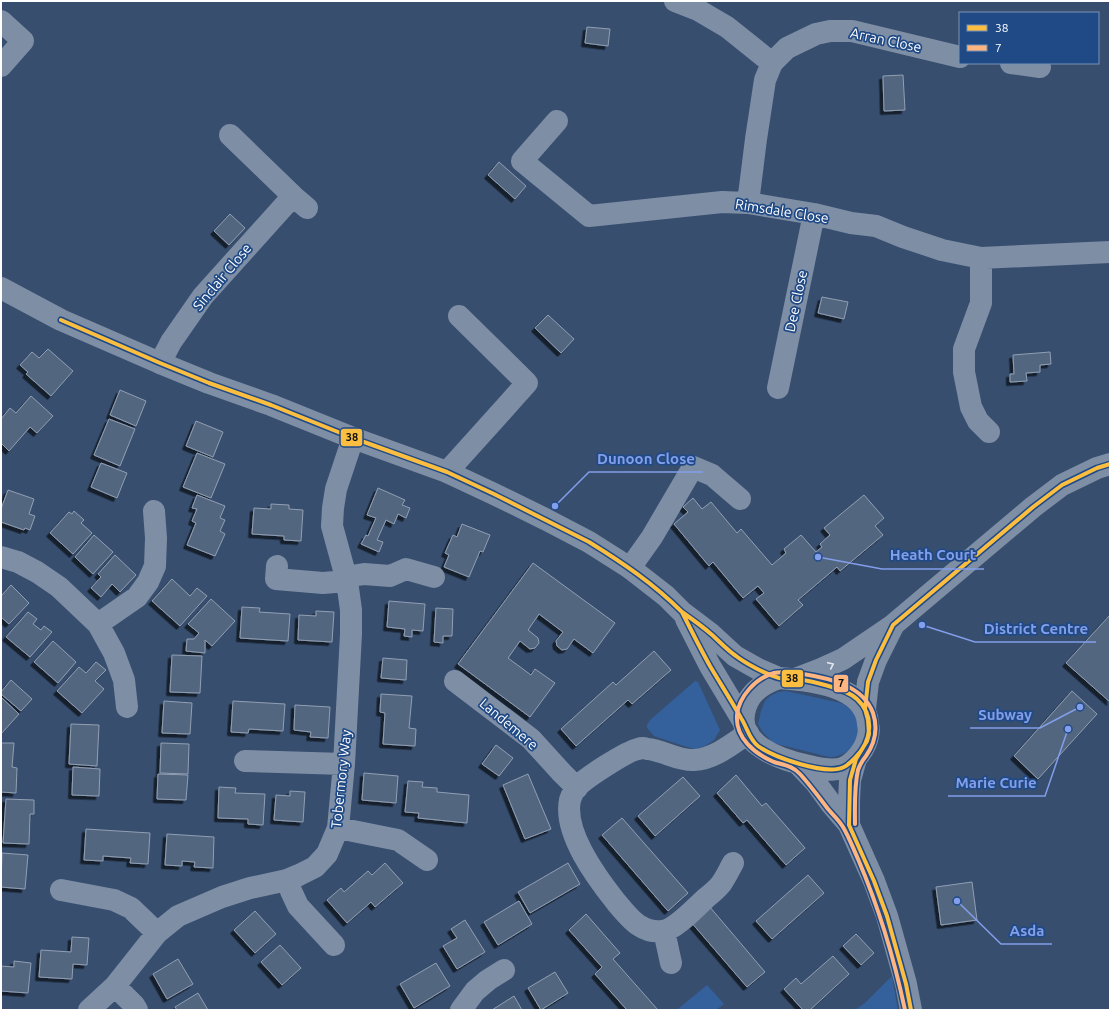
<svg xmlns="http://www.w3.org/2000/svg" width="1111" height="1011" viewBox="0 0 1111 1011" font-family="Ubuntu,sans-serif">
<style>
.green{fill:#34609c}
.building{fill:#536680;stroke:#919fb3;filter:url(#shadow)}
.lines{fill:none;stroke-linecap:round;stroke-linejoin:round}
.minor{stroke:#7e8ea5;stroke-width:22}
.tertiary{stroke:#7e8ea5;stroke-width:22}
.bus-1-casing{stroke:#204a86;stroke-width:7}
.bus-2-casing{stroke:#204a86;stroke-width:7}
.bus-1{stroke:#fbbe40;stroke-width:4}
.bus-2{stroke:#ffb580;stroke-width:4}
.oneway{stroke:#e5e8ed}
.labels{text-anchor:middle;dominant-baseline:central;stroke-width:3.5;stroke-linejoin:round;paint-order:stroke}
.street-label{font-size:14px;fill:#fff;stroke:#204a86}
.leader{fill:none;stroke:#839eea;stroke-width:1.5}
.callout-dot{fill:#839eea;stroke:#204a86;stroke-width:1.5}
.callout-label{font-size:15px;text-anchor:middle;font-weight:bold;fill:#839eea;stroke:#204a86;stroke-width:3.5;stroke-linejoin:round;paint-order:stroke}
.line-badge{stroke:#204a86;stroke-width:1.5}
.pale-badge-label{font-size:11px;text-anchor:middle;font-weight:bold;fill:#111}
</style>
<defs>
<filter id="shadow"><feDropShadow dx="-3.5" dy="3.5" stdDeviation="0" flood-color="#0009"/></filter>
</defs>
<rect width="100%" height="100%" fill="#374e6f"/>
<!-- green -->
<path class="green" d="M695,681L698,682L720,730L714,740L705,746L696,749L687,747L654,736L647,728V725L650,720Z
M786,691L841,703C871,717 860,757 829,757L773,743L762,731L758,724L761,711L765,701L770,696L778,692Z
M892,976L898,1010H855L866,1002Z
M707,985L724,1004L716,1010H679L678,1009Z"/>
<!-- building -->
<path class="building" d="M587,27L610,29L608,46L585,43Z
M903,75L905,110L884,111L883,76Z
M499,162L526,186L515,199L488,175Z
M230,214L245,228L229,245L214,231Z
M822,297L848,302L844,319L818,313Z
M548,315L574,339L561,353L535,328Z
M48,349L73,371L51,396L26,374L28,372L20,365L32,352L39,358Z
M1050,352L1051,364L1040,365V372L1026,373L1027,381L1010,382V374H1014L1013,355Z
M120,390L146,401L136,426L110,415Z
M31,396L53,416L37,433L30,427L9,451L1,443V419L10,408L16,413Z
M109,419L135,429L120,466L94,455Z
M196,421L223,432L213,457L186,446Z
M197,453L225,464L211,498L183,487Z
M101,463L127,473L117,498L91,487Z
M378,488L405,500L402,505L410,508L406,518L398,514L394,524L386,520L377,540L383,542L379,552L361,544L366,535L368,536L376,518L367,515Z
M8,490L34,499L29,514L35,516L30,530L25,528L24,530L1,522V509Z
M197,495L225,506L220,518L225,520L220,531L225,534L215,556L187,545L196,523L192,521L197,509L192,508Z
M864,495L884,518L875,526L883,535L840,571L837,567L798,600L803,605L779,626L756,599L764,593L758,586L743,598L713,562L709,566L674,524L688,512L683,507L693,498L702,509L711,502L737,533L741,529L772,565L786,553L784,549L801,535L816,552L822,547L820,544L830,535L824,528Z
M271,504L289,505V509L303,510L301,541L284,540V536L252,534L254,508L271,509Z
M74,511L84,520L81,523L92,533L73,554L50,533L69,512L72,514Z
M462,524L490,535L483,552L480,551L469,577L444,567L449,555L445,553L453,535L457,537Z
M94,535L113,552L93,574L75,557Z
M115,555L136,575L120,592L112,584L101,597L91,588L101,577L98,574Z
M533,563L615,623L593,653L574,639L567,649L562,650L557,646L556,641L563,632L539,614L528,630L538,638L539,643L535,648L530,649L520,641L508,658L531,675L535,669L555,683L530,717L458,664Z
M172,579L190,596L197,588L207,596L180,626L152,601Z
M11,585L29,603L9,624L1,617V596Z
M211,599L235,621L212,646L205,640V653L186,651L187,639H194L199,633L188,624Z
M389,601L425,604L423,631L412,630V637L404,636L405,629L387,627Z
M242,607L260,608L259,612L290,614L288,641L240,638Z
M436,608L453,609L452,636H443V643L434,642Z
M316,611L334,612L332,642L298,640L299,615L316,616Z
M28,612L37,619L33,624L41,630L44,626L52,632L30,657L6,637Z
M1110,615V702L1066,663Z
M53,641L76,662L58,683L34,662Z
M654,651L671,670L632,704L628,700L576,746L561,729L613,682L616,685Z
M172,655L202,656L200,693L170,692Z
M383,658L407,660L406,680L381,678Z
M96,662L106,670L95,681L104,689L82,713L57,691L79,667L86,673Z
M11,680L32,699L21,711L1,694V692Z
M1072,691L1097,714L1038,779L1014,756Z
M381,694L412,696L409,728L416,729L415,746L383,744L385,713L380,712Z
M2,698L19,714L1,734V699Z
M164,701L192,703L190,734L162,733Z
M233,701L285,704L283,731L249,729L248,733L231,732Z
M295,705L330,707L328,738L310,737L311,732L294,730Z
M71,724L99,725L97,766L69,764Z
M1,743H14L12,767L17,768L16,793L1,792Z
M161,743L189,744L188,774L160,773Z
M496,745L513,758L499,776L482,764Z
M73,767L100,769L99,796L72,795Z
M364,773L398,776L396,803L362,800Z
M158,774L188,775L186,800L157,799Z
M528,774L551,829L525,839L503,785Z
M736,775L762,806L766,803L805,848L786,865L747,820L743,823L717,793Z
M683,777L700,796L655,836L638,816Z
M408,781L423,782L422,787L437,788V792L469,795L467,823L418,818L419,813L405,812Z
M219,787L236,788L235,793L265,794L263,825L248,824V819L218,818Z
M290,791L305,792L303,822L274,820L276,795L290,796Z
M6,799L34,800V814H30L29,844L3,843Z
M622,818L688,893L668,911L602,835Z
M86,829L150,833L148,864L130,863L131,858L103,856V861L84,860Z
M167,834L214,837L213,868L194,867L195,862L182,861V866L165,865Z
M2,853L28,855L25,889L1,887Z
M385,863L403,883L375,907L371,902L347,923L327,900L341,888L344,892L368,871L372,875Z
M568,863L580,884L530,913L518,892Z
M808,875L824,893L772,939L756,921Z
M972,882L977,920L941,925L936,887Z
M519,901L532,924L498,945L484,922Z
M709,906L765,972L747,987L691,922Z
M255,911L276,934L255,953L234,930Z
M586,914L620,953L613,959L658,1010H627L595,974L602,967L569,930Z
M465,920L485,952L457,969L443,946L457,938L451,929Z
M856,934L874,953L861,965L843,946Z
M72,937L89,938L87,965L73,964L72,979L39,977L41,950L71,952Z
M280,945L301,968L282,985L261,962Z
M833,956L849,974L810,1010H803L784,989L796,978L801,984Z
M178,959L193,984L167,999L153,974Z
M14,961L31,963L28,993L1,991V966L14,967Z
M436,963L450,986L414,1008L400,984Z
M555,972L568,993L541,1010L528,988Z
M198,993L208,1010H177L175,1007Z
M514,996L522,1010H492Z"/>
<g class="lines">
<!-- minor -->
<path class="minor" d="M675,1L698,10L727,27L772,63
M1,21L23,41L1,66
M1011,63L1040,67
M557,121L522,161L589,216L722,202L748,203L814,214L851,223L876,226L903,237L942,250L981,258L1110,252
M293,196L307,208
M748,203L756,139L765,80L772,63L787,48L816,34L830,31H852L960,57
M981,258V303L964,349V372L971,407L978,421L989,432
M160,363L171,342L203,296L293,196L230,135
M778,388L814,214
M447,472L510,402L527,383L459,316
M1,557L18,562L37,572L59,587L98,624L114,653L124,680L127,707
M277,566L276,579L323,583L347,581
M630,568L652,537L693,467L712,475L740,499
M346,577L364,574L390,576L406,569L434,577
M98,624L137,597L148,582L155,566L156,538L154,511
M455,681L531,739L562,773L577,788
M245,761L344,764
M338,828L398,840L427,860
M733,863C729,870 726,877 721,884C717,889 711,894 706,898C696,907 676,929 663,931C655,932 646,930 640,926C632,922 622,909 616,902C597,878 563,833 570,800C571,797 574,790 577,787C585,778 627,751 638,749C641,748 645,748 647,749C663,750 678,761 694,760C714,759 732,744 748,733
M287,880L291,891L298,906L334,945
M61,890L114,900L131,908L157,933
M664,931L671,963
M115,986L134,1005L137,1010
M89,1010L115,986L157,933L178,916L222,897L250,888L287,880L299,875L315,867L327,854L338,828L344,764L351,634V610L347,581L332,526L333,508L336,489L353,438
M461,1010L475,991L488,980L504,970"/>
<!-- tertiary -->
<path class="tertiary" d="M1,288L61,320L160,363L209,383L271,405L353,438L447,472L494,494L545,519L589,542L630,568L666,596L682,612L711,634L735,656L758,669L779,678
M686,619L710,666L743,721
M779,678C808,680 866,685 868,724C869,728 869,732 868,736C866,748 856,761 845,767C835,772 821,769 809,766C781,760 732,744 746,706C751,691 764,683 779,678Z
M795,679L821,669L843,659L893,625L1033,507L1062,485L1097,468L1110,464
M865,709L868,682L876,660L893,626
M798,764L816,783L832,805L849,825L874,881L887,916L906,984L911,1010
M849,825V801L850,780L856,759"/>
<defs>
<path id="bus-1" d="M61,320L160,363
M160,363L209,383
M160,363L209,383
M209,383L271,405L353,438L447,472L494,494
M494,494L589,542
M494,494L589,542
M589,542C623,563 654,584 682,612
M682,612C692,619 702,626 711,634C719,641 727,650 736,656C745,663 767,675 779,678C784,679 791,678 797,679C811,681 847,689 857,699C875,716 872,741 855,758C852,761 848,765 844,767C826,776 773,757 758,746C749,739 747,727 741,718C731,700 720,683 710,666C700,648 691,630 682,612Z
M911,1010L906,984L887,916L874,881L849,825L850,780L856,759L867,741L869,734L868,720L865,709L868,682L876,660L893,625L1033,507L1062,485L1097,468L1110,464"/>
<path id="bus-2" d="M855,824C855,806 854,788 858,770C860,764 862,761 866,756C875,743 878,728 873,713C863,685 828,678 803,674C793,673 783,671 774,673C756,678 739,696 737,715C735,738 755,754 774,762C784,765 793,766 800,774C810,785 819,797 828,809C833,815 839,820 843,827C849,837 853,848 858,859C879,908 894,958 905,1010"/>
</defs>
<!-- bus-1 casing -->
<use href="#bus-1" class="bus-1-casing"/>
<!-- bus-2 casing -->
<use href="#bus-2" class="bus-2-casing"/>
<!-- bus-1 -->
<use href="#bus-1" class="bus-1"/>
<!-- bus-2 -->
<use href="#bus-2" class="bus-2"/>
</g>
<!-- one-way arrows -->
<defs><path id="oneway-chevron" d="M-2-3.5L2.5 0L-2 3.5" fill="none" stroke-width="1.6" stroke-linecap="round" stroke-linejoin="round"/></defs>
<use class="oneway" href="#oneway-chevron" transform="translate(831 665) rotate(-25)"/>
<g class="labels">
<!-- street labels -->
<g class="street-label">
<text transform="translate(886 40) rotate(12)">Arran Close</text>
<text transform="translate(782 211) rotate(9)">Rimsdale Close</text>
<text transform="translate(222 277) rotate(-50)">Sinclair Close</text>
<text transform="translate(796 301) rotate(-78)">Dee Close</text>
<text transform="translate(509 724) rotate(40)">Landemere</text>
<text transform="translate(341 779) rotate(-84)">Tobermory Way</text>
</g>
</g>
<!-- callouts -->
<path class="leader" d="M555 506L589 472H703M818 557L882 569H984M922 625L975 642H1096M1080 707L1040 728H970M1068 729L1045 796H948M957 901L1001 944H1052"/>
<g class="callout-dot">
<circle cx="555" cy="506" r="4"/>
<circle cx="818" cy="557" r="4"/>
<circle cx="922" cy="625" r="4"/>
<circle cx="1080" cy="707" r="4"/>
<circle cx="1068" cy="729" r="4"/>
<circle cx="957" cy="901" r="4"/>
</g>
<g class="callout-label">
<text x="646" y="464">Dunoon Close</text>
<text x="933" y="560">Heath Court</text>
<text x="1036" y="634">District Centre</text>
<text x="1005" y="720">Subway</text>
<text x="996" y="788">Marie Curie</text>
<text x="1027" y="936">Asda</text>
</g>
<g class="line-badge">
<rect x="340" y="428" width="23" height="19" rx="4" fill="#fbbe40"/>
<rect x="781" y="669" width="23" height="19" rx="4" fill="#fbbe40"/>
<rect x="833" y="674" width="16" height="19" rx="4" fill="#ffb580"/>
</g>
<g class="pale-badge-label">
<text x="352" y="441">38</text>
<text x="792" y="682">38</text>
<text x="841" y="687">7</text>
</g>
<!-- border -->
<rect width="1111" height="1011" fill="none" stroke="#ffffff" stroke-width="4"/>
<!-- legend -->
<rect x="959" y="12" width="140" height="52" fill="#204a86" stroke="#7992b6"/>
<rect x="967" y="25" width="20" height="6" fill="#fbbe40" stroke="#7992b6"/>
<text x="995" y="32" font-size="12" fill="#ffffff">38</text>
<rect x="967" y="45" width="20" height="6" fill="#ffb580" stroke="#7992b6"/>
<text x="995" y="52" font-size="12" fill="#ffffff">7</text>
</svg>
